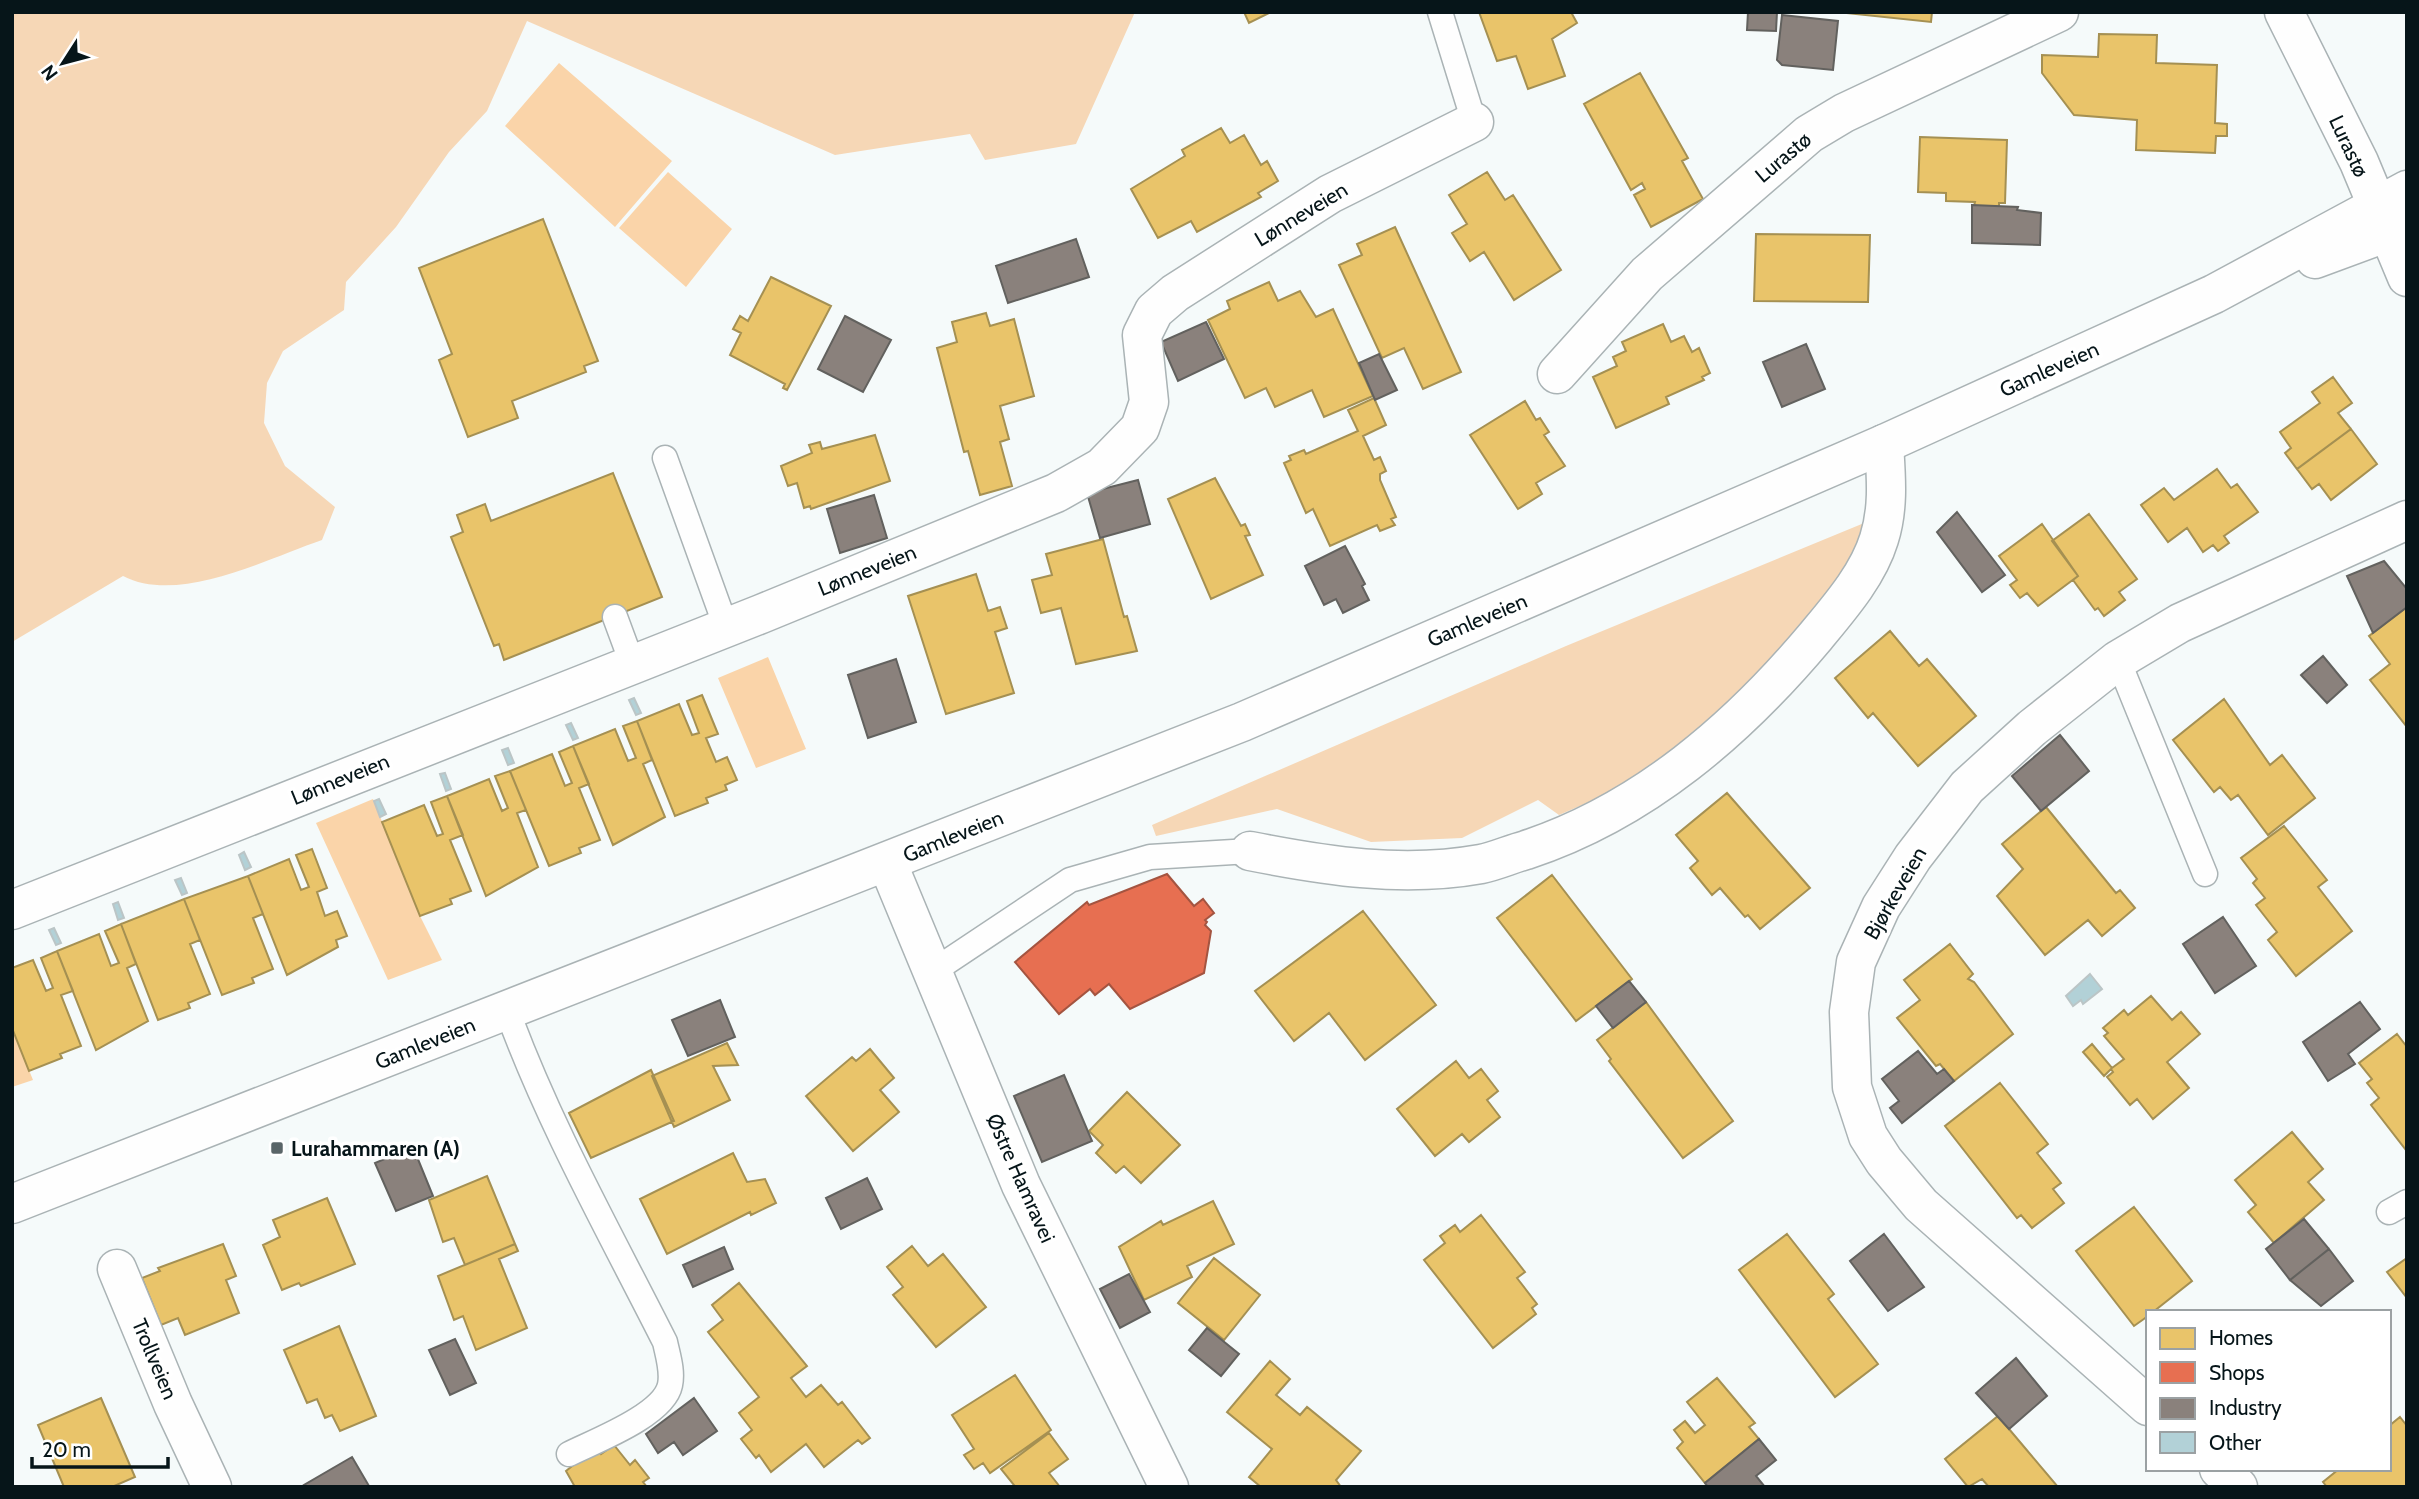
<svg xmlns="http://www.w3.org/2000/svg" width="2419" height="1499" viewBox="0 0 2419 1499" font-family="Cabin,sans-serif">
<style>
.green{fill:#fad4a9}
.forest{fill:#f6d7b6}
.homes{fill:#e9c46a;stroke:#a59052;stroke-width:2}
.shops{fill:#e76f51;stroke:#a45440;stroke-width:2}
.industry{fill:#8a817c;stroke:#62615e;stroke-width:2}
.building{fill:#b2d1d7;stroke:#bbc5c6;stroke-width:2}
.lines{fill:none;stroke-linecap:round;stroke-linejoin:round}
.service-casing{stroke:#aab3b5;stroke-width:27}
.minor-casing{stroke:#aab3b5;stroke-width:41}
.secondary-casing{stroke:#aab3b5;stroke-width:41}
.service{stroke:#fefefe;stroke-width:24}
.minor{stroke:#fefefe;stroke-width:38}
.secondary{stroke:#fefefe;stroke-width:38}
.poi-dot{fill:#5a6568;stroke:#fff;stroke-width:2.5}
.labels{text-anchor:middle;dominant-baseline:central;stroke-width:7;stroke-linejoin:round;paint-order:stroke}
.street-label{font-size:21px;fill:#061519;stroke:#fff}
.poi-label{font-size:21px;font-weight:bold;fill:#061519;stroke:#fff;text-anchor:start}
</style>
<rect width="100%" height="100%" fill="#f5fafa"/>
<!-- green -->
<path class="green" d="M559,63L672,161L615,227L505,126Z
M668,172L732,229L686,287L619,228Z
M768,657L806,749L756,768L718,678Z
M373,799L420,916L442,960L388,980L316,823Z
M12,1028L33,1080L12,1087Z"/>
<!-- forest -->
<path class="forest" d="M12,12H1135L1076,144L985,160L970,134L835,155L527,21L487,111L449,152L396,227L346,282L344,310L283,351L267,383L264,423L285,466L335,507L322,540C266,559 179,605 123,576L12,642Z
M1869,521L1832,597L1722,718L1658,772L1559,815L1538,800L1462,838L1371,842L1277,809L1156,836L1152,825L1566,646Z"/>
<!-- homes -->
<path class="homes" d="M1244,12H1271L1249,23Z
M1479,12H1571L1577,23L1552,39L1565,76L1528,89L1516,56L1497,61Z
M1837,12H1932L1931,22Z
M2099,34L2157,35L2156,63L2217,65L2215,123L2227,124V136H2216L2215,153L2136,150L2137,120L2074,115L2042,73V55L2098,57Z
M1640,73L1688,158L1682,161L1703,199L1651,227L1634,195L1645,189L1642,183L1631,190L1584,104Z
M1221,128L1230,143L1244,135L1261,165L1267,161L1278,181L1258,193L1261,197L1197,232L1191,221L1158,238L1131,189L1185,156L1182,150Z
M1920,137L2007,140L2005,203H1999V207L1974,206L1975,202L1946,201V193L1918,192Z
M1487,172L1505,200L1513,195L1561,270L1514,300L1484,252L1470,261L1452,233L1467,224L1449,195Z
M543,219L598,361L584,366L586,372L512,401L518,418L468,437L439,360L452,354L419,268Z
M1395,227L1461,372L1423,389L1404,348L1382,358L1339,265L1362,255L1357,244Z
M1756,234L1870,235L1868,302L1754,301Z
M771,277L831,306L787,390L783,388L785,384L730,355L741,333L733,329L740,316L748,321Z
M1269,282L1278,301L1300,291L1316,317L1333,309L1373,396L1324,417L1312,390L1275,407L1266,388L1245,398L1208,320L1230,309L1227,301Z
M986,313L990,326L1014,319L1034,396L1000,406L1009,439L1000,442L1012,486L980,495L968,451L964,452L937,348L957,342L952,322Z
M1663,324L1671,342L1684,336L1692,352L1699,348L1710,373L1702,377L1704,380L1666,397L1669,404L1616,428L1593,377L1617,366L1613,357L1626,351L1622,342Z
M2333,377L2352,403L2338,413L2351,429L2297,469L2285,453L2291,448L2280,432L2320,403L2312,392Z
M1374,398L1386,425L1363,436L1374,460L1380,457L1386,471L1380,474V480L1396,517L1391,519L1395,525L1380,531L1377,525L1330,546L1313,509L1306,513L1284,463L1291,460L1289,456L1304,450L1306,454L1358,431L1348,410Z
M1525,401L1536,420L1540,418L1549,432L1544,435L1565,466L1536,483L1542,494L1518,509L1470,435Z
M2351,429L2377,464L2331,500L2319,484L2312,489L2297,469Z
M875,435L890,481L811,509L810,506L804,508L797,483L788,486L781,466L812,453L809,445L820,442L822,449Z
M2217,469L2231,488L2237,484L2258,512L2224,536L2229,543L2218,551L2213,545L2203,552L2187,528L2168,542L2141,505L2164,488L2174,500Z
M613,473L662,597L504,660L499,644L494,646L451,537L463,532L457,515L485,504L491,521Z
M1215,478L1241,526L1245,524L1250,535L1245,536L1263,575L1211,599L1168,499Z
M2089,514L2137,579L2119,592L2125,600L2104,616L2098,608L2095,610L2073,580L2078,576L2052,541Z
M2042,524L2078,576L2038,606L2027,593L2020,598L2010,585L2017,580L1999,556Z
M1103,539L1124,617L1127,616L1137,651L1076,664L1061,608L1041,613L1032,580L1052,575L1046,554Z
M976,574L988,611L1000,607L1007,628L995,632L1014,693L946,714L908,596Z
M2407,607V727L2370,680L2390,664L2369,636Z
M1890,631L1919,666L1927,659L1976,716L1918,766L1873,713L1868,718L1835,678Z
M702,695L718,734L706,738L716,762L727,757L737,780L725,785L727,790L706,798L708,803L675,816L637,721L679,704L692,735L699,733L687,701Z
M2224,699L2270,765L2282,755L2315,798L2268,835L2238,795L2231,800L2220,787L2214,792L2173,740Z
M637,721L652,760L643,764L665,817L613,845L573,746L615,729L628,761L636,758L623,726Z
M573,746L589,784L579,788L600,840L579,848L581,853L549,866L510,771L552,754L565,786L572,783L559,752Z
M510,771L526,810L517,813L538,867L486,896L447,796L489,779L502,811L508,808L495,776Z
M1727,793L1810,888L1760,929L1748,915L1745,917L1720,888L1712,895L1690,868L1698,861L1676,835Z
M447,796L463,835L450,840L471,891L450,899L452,904L420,916L382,822L424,805L437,836L443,834L431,802Z
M2046,807L2116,893L2120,890L2135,908L2102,936L2088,920L2045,955L1997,896L2023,869L2002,844Z
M2284,826L2327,880L2318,887L2352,931L2296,976L2268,940L2277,932L2256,905L2265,898L2253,883L2257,879L2241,858Z
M312,849L327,888L317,892L325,916L337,911L347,936L336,940L338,947L287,975L248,876L289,859L301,890L309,887L296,855Z
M1552,875L1632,979L1576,1021L1497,918Z
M248,876L263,914L253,918L273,969L252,978L254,983L222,995L184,899Z
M184,899L200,940L190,944L210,994L188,1003L190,1008L158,1020L121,924Z
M1363,911L1436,1005L1365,1060L1329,1013L1294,1041L1255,991Z
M121,924L136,964L127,968L148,1021L96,1050L57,951L99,934L111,966L119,963L105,931Z
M1950,944L1973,974L1968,979L1974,982L2013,1034L1954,1081L1940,1064L1936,1066L1897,1018L1920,1000L1904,980Z
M57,951L73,991L61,995L81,1046L60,1054L62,1058L29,1071L12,1028V968L33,960L46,991L53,988L41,958Z
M2151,996L2172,1020L2181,1012L2200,1034L2167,1062L2189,1088L2153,1119L2137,1099L2130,1105L2107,1077L2113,1072L2111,1069L2104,1076L2083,1052L2092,1044L2112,1068L2124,1059L2104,1036L2108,1033L2103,1028L2124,1010L2128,1015Z
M1646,1002L1733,1121L1683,1158L1609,1061L1611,1059L1597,1040Z
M2397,1034L2407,1047L2406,1150L2371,1105L2379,1098L2367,1083L2372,1079L2359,1063Z
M727,1043L738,1065L713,1066L730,1100L674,1127L652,1076Z
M870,1049L894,1078L880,1090L899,1112L853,1151L806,1096L852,1057L856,1061Z
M1456,1061L1469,1078L1481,1069L1498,1091L1487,1100L1500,1117L1469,1142L1462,1134L1435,1156L1397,1109Z
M651,1070L674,1121L591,1158L569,1113Z
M2000,1083L2048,1144L2037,1153L2061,1183L2053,1189L2064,1203L2032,1228L2021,1215L2017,1218L1945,1126Z
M1127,1092L1180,1145L1141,1183L1124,1166L1116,1173L1096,1153L1103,1145L1089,1131Z
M2292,1132L2323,1169L2308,1182L2324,1200L2274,1243L2248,1212L2256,1205L2235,1180Z
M733,1153L747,1182L765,1179L776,1203L751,1215L750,1212L667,1254L640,1199Z
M487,1176L515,1244L465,1265L454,1238L443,1242L429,1200Z
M327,1198L355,1264L301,1286L299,1283L282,1290L263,1245L280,1237L273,1220Z
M1213,1201L1234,1244L1187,1266L1192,1277L1144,1300L1119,1247L1161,1221L1163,1225Z
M2134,1207L2192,1281L2153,1312H2148V1316L2134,1326L2076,1251Z
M1481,1215L1525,1272L1517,1278L1537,1304L1532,1308L1536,1314L1493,1348L1424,1260L1445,1243L1440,1236L1455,1225L1460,1232Z
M1787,1234L1834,1294L1828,1299L1878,1364L1835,1397L1739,1270Z
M223,1244L236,1276L226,1280L239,1313L185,1335L178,1318L161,1325L142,1278L160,1271L158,1268Z
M515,1244L518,1251L499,1259L527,1328L476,1350L463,1316L454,1320L438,1276Z
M912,1246L928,1266L943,1254L986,1307L936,1347L893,1295L903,1287L887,1267Z
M1214,1258L1260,1295L1224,1340L1178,1303Z
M2407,1258V1298L2387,1272Z
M739,1283L807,1366L791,1378L806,1397L821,1385L838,1405L842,1402L870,1438L862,1444L858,1440L824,1467L806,1444L771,1472L759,1455L756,1458L741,1439L752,1430L739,1413L759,1397L708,1332L723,1320L712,1305Z
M339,1326L376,1416L340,1431L332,1415L325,1418L317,1399L307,1403L284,1350Z
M1270,1361L1290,1379L1276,1395L1300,1415L1307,1407L1361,1451L1336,1480L1341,1487H1261L1249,1477L1272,1449L1227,1412Z
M1015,1375L1051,1430L990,1473L983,1463L974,1469L964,1455L974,1449L952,1415Z
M1717,1378L1755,1423L1749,1427L1759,1439L1705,1483L1677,1448L1683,1442L1674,1430L1685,1421L1695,1433L1705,1425L1687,1402Z
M101,1398L135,1477L112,1487H64L38,1425Z
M1998,1416L2009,1429L2058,1487H1989L1982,1479L1968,1487L1945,1459Z
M2400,1417L2407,1426V1487H2327L2323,1482L2339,1469H2389V1426Z
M1049,1433L1068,1459L1049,1473L1060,1487H1011L1014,1485L1001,1469Z
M614,1445L630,1465L635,1460L649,1478L643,1482L647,1487H575L566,1471L596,1447L601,1454Z"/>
<!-- shops -->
<path class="shops" d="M1167,874L1194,906L1203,899L1214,913L1205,920L1207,922L1205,925L1211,931L1204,973L1130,1009L1109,984L1095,995L1090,989L1059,1014L1015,962L1087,902L1089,905Z"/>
<!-- industry -->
<path class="industry" d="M1748,12H1777L1776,31L1747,30Z
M1782,15L1838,21L1833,70L1782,65L1777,60Z
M1972,205L2018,207L2017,210L2041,213L2040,245L1972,243Z
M1076,239L1089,277L1008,303L996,266Z
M845,316L891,340L863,392L818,369Z
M1206,322L1224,359L1178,381L1161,342Z
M1806,344L1825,389L1782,407L1763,362Z
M1379,354L1397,390L1375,400L1359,363Z
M1138,480L1150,524L1100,538L1087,493Z
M874,495L887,538L840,553L827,509Z
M1957,512L2005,575L1982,592L1937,532Z
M1345,546L1365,584L1362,586L1369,600L1343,613L1336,599L1324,605L1305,566Z
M2384,561L2407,589V607L2373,633L2347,576Z
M2323,656L2347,685L2327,703L2301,675Z
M896,659L916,722L868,738L848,675Z
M2060,735L2089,771L2041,811L2012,776Z
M2223,917L2256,966L2215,993L2183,944Z
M1629,981L1646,1002L1613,1028L1596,1006Z
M720,1000L735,1037L688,1056L672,1020Z
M2360,1002L2380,1029L2348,1054L2355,1064L2328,1081L2303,1042Z
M1918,1051L1937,1074L1944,1069L1954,1081L1902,1123L1890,1108L1899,1101L1882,1079Z
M1064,1075L1092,1141L1042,1162L1014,1096Z
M413,1147L433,1196L396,1211L375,1163Z
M867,1178L882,1209L841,1229L826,1198Z
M2304,1219L2329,1249L2290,1280L2266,1249Z
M1884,1234L1924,1287L1888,1311L1850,1261Z
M724,1247L733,1269L693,1287L683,1265Z
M2329,1249L2353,1281L2321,1306L2290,1280Z
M1129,1274L1150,1312L1120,1328L1100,1289Z
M1207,1328L1239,1354L1221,1376L1189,1350Z
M455,1339L476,1383L450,1395L429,1350Z
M2016,1358L2047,1396L2009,1429L1976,1393Z
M694,1398L717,1431L683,1455L674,1442L658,1453L646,1434Z
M1759,1439L1776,1460L1756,1476L1765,1487H1708L1705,1483Z
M352,1457L369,1486L306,1487L304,1485Z"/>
<!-- building -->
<path class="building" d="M634,698L641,713L636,715L629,700Z
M571,723L578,738L573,740L566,725Z
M508,748L514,763L508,765L502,750Z
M445,773L451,789L446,791L440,774Z
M379,799L386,814L380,817L374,801Z
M244,852L251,867L245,870L239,855Z
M181,878L187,893L182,895L175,880Z
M118,902L124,918L118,920L113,904Z
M54,928L61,943L56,945L49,930Z
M2090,974L2102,989L2083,1004L2081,1000L2073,1006L2066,996Z"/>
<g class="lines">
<defs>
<path id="service" d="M1440,12L1474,122
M665,458L726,627
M615,617L632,663
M2118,660L2205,874
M932,972L1070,880L1150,857L1250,851
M507,1010C549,1125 610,1233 665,1342C668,1356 673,1371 670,1385C664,1415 595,1441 569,1454
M2389,1212L2407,1202"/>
<path id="minor" d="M2284,12L2359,162L2407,277
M1557,374L1647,274L1809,134L1844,113L2059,12
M1250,851C1326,866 1403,878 1481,864C1496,861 1511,854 1526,850C1644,811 1738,729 1816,636C1840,607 1868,575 1879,539C1889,508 1886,476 1884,444
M887,862L1021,1185L1169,1487
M12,910L761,614L1056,493L1102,467L1140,428L1149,402L1142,335L1154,311L1175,293L1330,194L1474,122
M117,1269L173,1404L212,1487
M2148,1406L1921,1205L1884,1161L1868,1136L1852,1087L1849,1012L1856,962L1881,907L1913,857L1967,787L2032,728L2118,660L2180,623L2407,520
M2219,1469L2238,1487"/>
<path id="secondary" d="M2315,259L2407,225
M12,1204L1242,722L1884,444L2214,294L2407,190"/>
</defs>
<!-- service casing -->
<use href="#service" class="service-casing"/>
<!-- minor casing -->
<use href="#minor" class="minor-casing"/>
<!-- secondary casing -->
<use href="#secondary" class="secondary-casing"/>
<!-- service -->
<use href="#service" class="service"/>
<!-- minor -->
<use href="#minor" class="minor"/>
<!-- secondary -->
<use href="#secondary" class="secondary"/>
</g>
<!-- markers -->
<rect class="poi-dot" x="270" y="1141" width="14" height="14" rx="3.5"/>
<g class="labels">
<!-- street labels -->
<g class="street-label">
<text transform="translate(2349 146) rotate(65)">Lurastø</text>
<text transform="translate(1783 157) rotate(-40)">Lurastø</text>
<text transform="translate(1301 214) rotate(-31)">Lønneveien</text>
<text transform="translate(2049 369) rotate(-24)">Gamleveien</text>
<text transform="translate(867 570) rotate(-22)">Lønneveien</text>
<text transform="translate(1477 620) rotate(-23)">Gamleveien</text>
<text transform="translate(340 779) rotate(-22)">Lønneveien</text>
<text transform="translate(953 836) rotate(-22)">Gamleveien</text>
<text transform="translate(1895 893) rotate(-60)">Bjørkeveien</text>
<text transform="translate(425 1043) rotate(-22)">Gamleveien</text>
<text transform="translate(1021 1178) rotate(66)">Østre Hamravei</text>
<text transform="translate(155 1359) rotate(67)">Trollveien</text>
</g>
<!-- poi labels -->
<g class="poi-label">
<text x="291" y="1148">Lurahammaren (A)</text>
</g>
</g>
<!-- border -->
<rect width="2419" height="1499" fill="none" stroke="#061519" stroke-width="28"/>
<!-- legend -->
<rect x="2146" y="1310" width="245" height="161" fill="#ffffff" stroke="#9ba1a3" stroke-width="2"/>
<rect x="2160" y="1328" width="35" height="21" fill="#e9c46a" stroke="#9ba1a3" stroke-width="2"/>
<text x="2209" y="1345" font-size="21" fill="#061519">Homes</text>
<rect x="2160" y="1362" width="35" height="21" fill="#e76f51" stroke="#9ba1a3" stroke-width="2"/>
<text x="2209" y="1380" font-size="21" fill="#061519">Shops</text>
<rect x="2160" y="1398" width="35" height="21" fill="#8a817c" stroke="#9ba1a3" stroke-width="2"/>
<text x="2209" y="1415" font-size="21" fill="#061519">Industry</text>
<rect x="2160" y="1432" width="35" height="21" fill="#b2d1d7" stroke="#9ba1a3" stroke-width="2"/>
<text x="2209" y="1450" font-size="21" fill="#061519">Other</text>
<!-- north arrow -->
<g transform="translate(63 63) rotate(234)" stroke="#ffffff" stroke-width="5" paint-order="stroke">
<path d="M0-5L12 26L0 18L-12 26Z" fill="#061519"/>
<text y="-10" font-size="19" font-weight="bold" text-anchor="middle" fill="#061519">N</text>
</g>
<!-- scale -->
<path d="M32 1457v10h136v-10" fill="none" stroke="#061519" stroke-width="3.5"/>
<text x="42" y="1457" font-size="21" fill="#061519" stroke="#ffffff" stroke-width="5" paint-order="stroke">20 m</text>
</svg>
